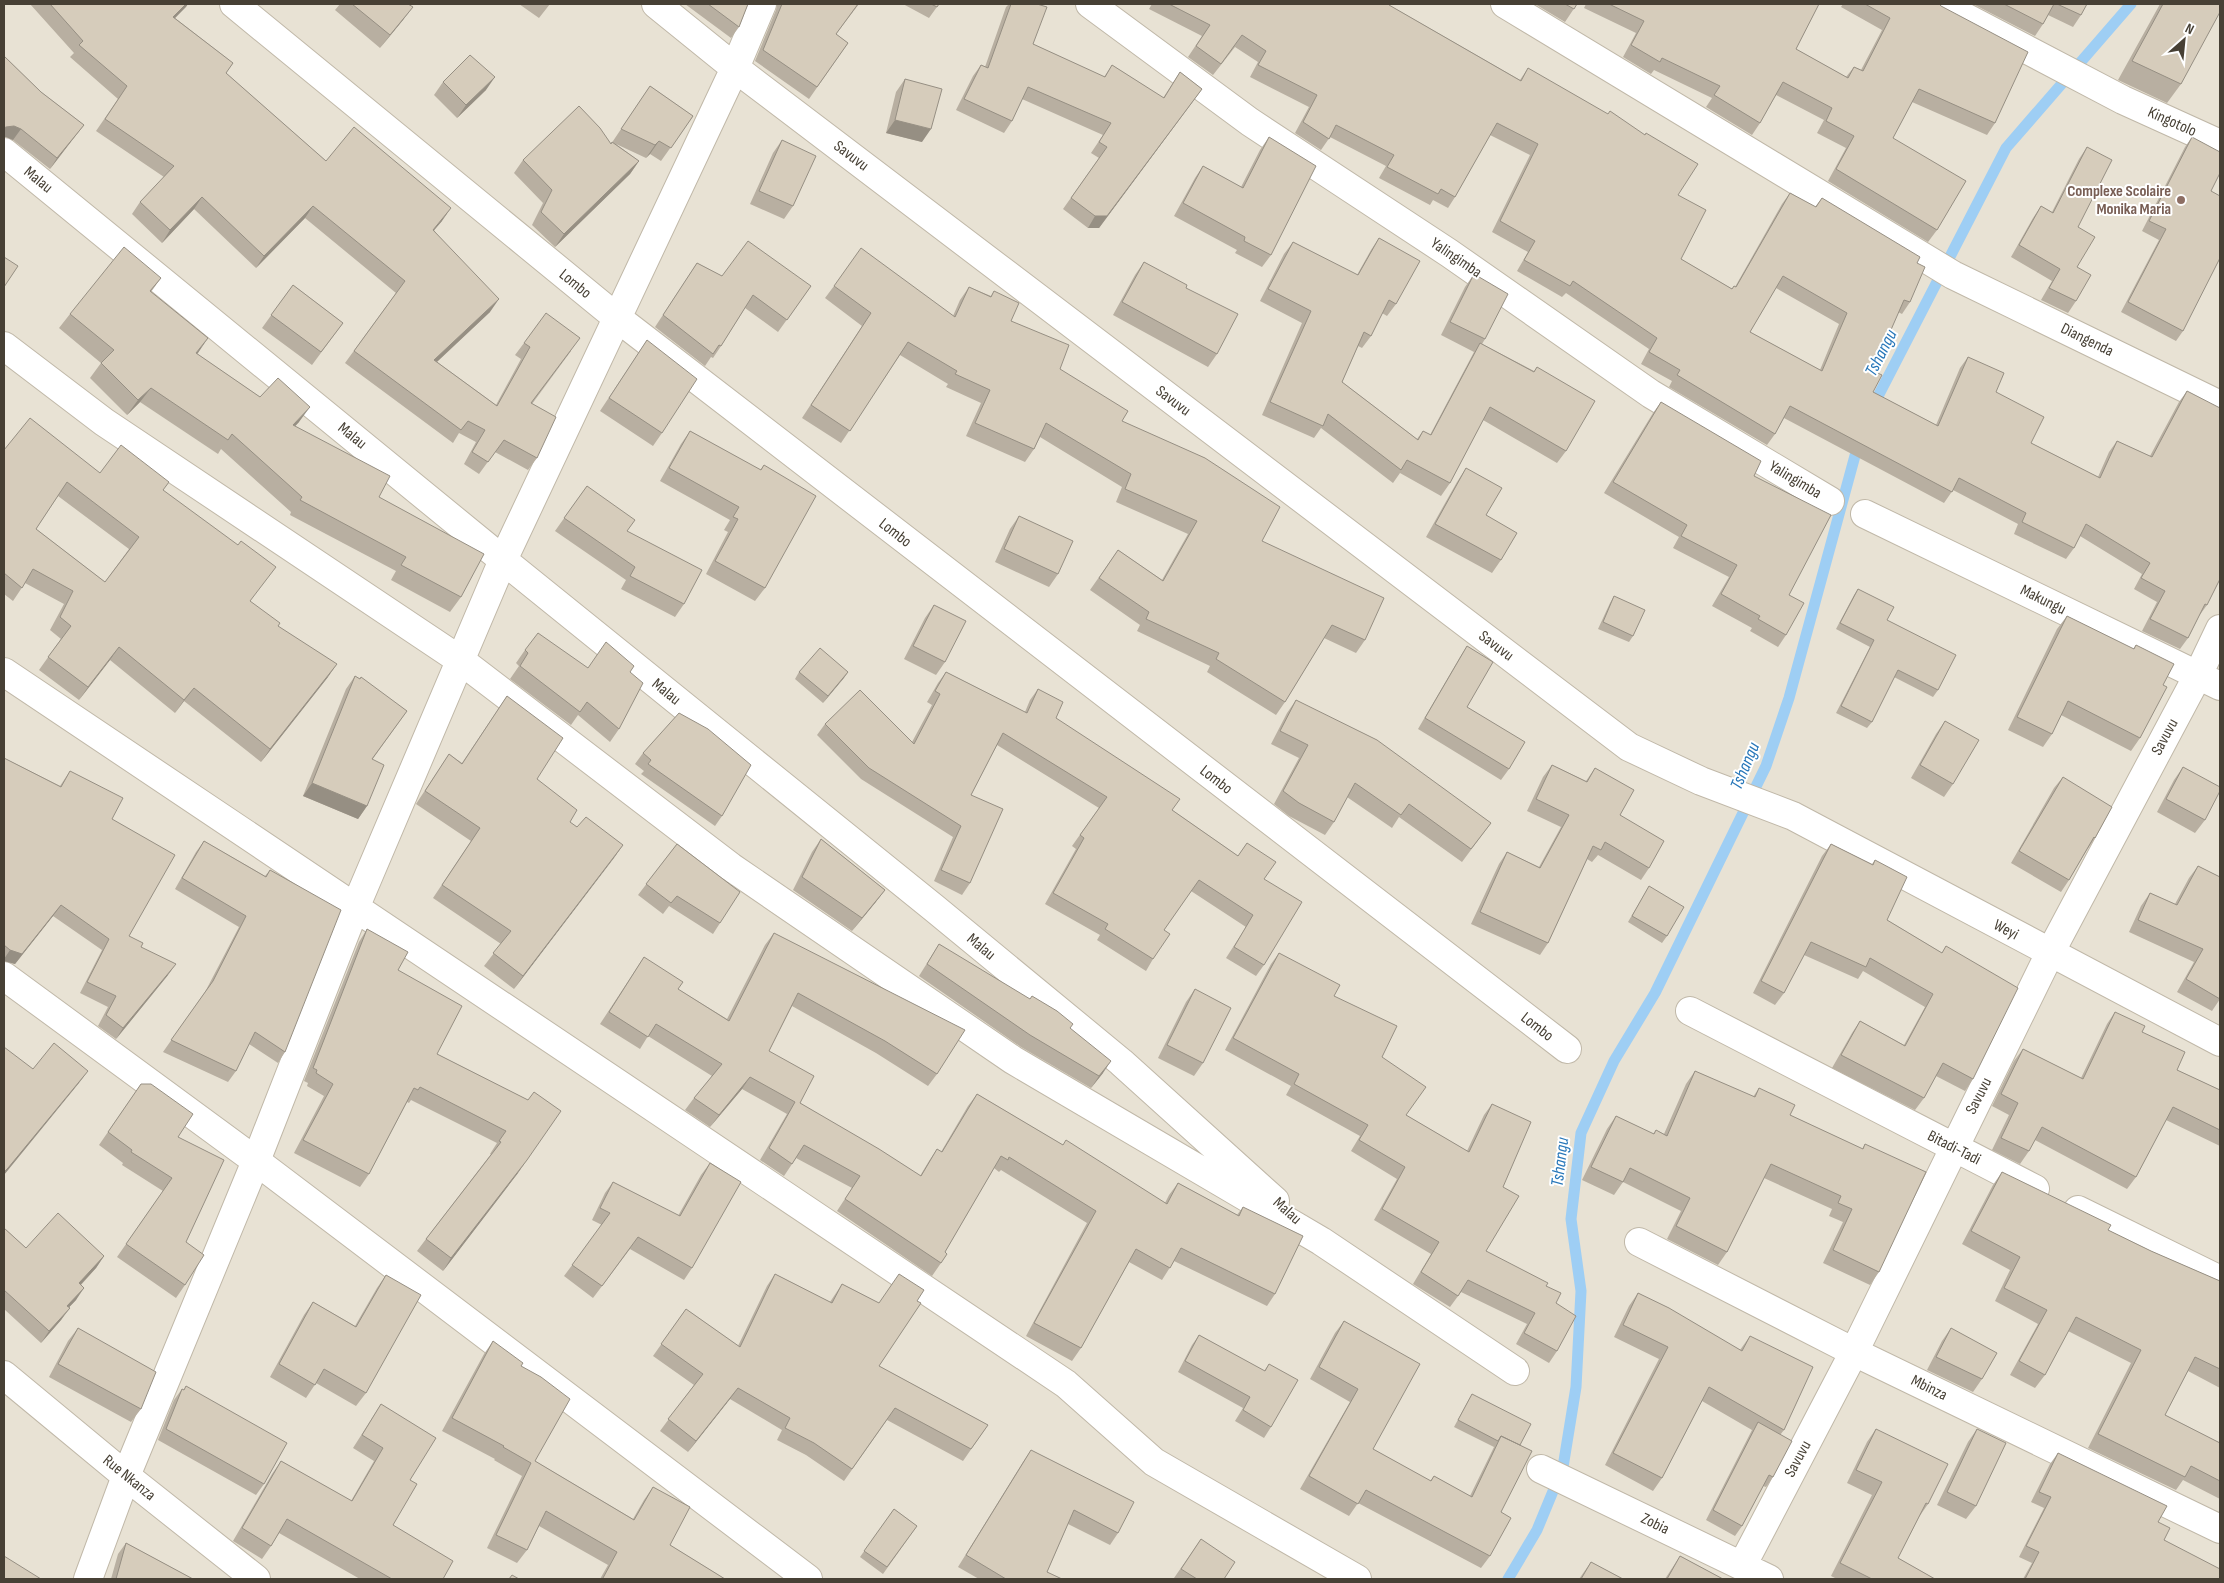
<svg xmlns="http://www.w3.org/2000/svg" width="2224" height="1583" viewBox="0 0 2224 1583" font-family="'Sofia Sans Condensed',sans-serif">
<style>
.residential{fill:#e8e2d4}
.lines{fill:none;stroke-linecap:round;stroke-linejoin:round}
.stream{stroke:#9ecef4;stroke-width:11}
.street-casing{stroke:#c0b8a8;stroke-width:30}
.street{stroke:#fff;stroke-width:28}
.wall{fill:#b8afa1;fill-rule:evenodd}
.shaded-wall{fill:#968f83}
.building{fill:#d6ccbb;stroke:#968f83;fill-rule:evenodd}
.education-dot{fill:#8d6e63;stroke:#fff;stroke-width:2}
.labels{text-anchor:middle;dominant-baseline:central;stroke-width:4;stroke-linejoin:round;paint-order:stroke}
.street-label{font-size:16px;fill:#474035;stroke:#fff}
.education-label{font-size:16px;font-weight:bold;fill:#785e54;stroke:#fff;text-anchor:end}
.water-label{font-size:18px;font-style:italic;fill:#2877b9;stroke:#fff}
</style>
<rect width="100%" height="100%" fill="#f4f0e6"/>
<!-- residential -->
<path class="residential" d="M4,4H2220V1579H4Z"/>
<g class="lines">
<!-- stream -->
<path class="stream" d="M1872,408L2006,148L2131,4
M1508,1579L1537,1530L1563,1467L1576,1387L1581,1291L1571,1219L1581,1133L1614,1061L1655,993L1766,766L1789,698L1859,441"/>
<defs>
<path id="street" d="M234,4L616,317L1567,1049
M656,4L735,68L1629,747L1701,781L1793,816L2220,1042
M1090,4L1250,122L1449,253L1651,394L1830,501
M1505,4L1953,275L2220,405
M1940,4L2123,100L2220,144
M4,152L503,560L934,908L1121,1062L1275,1201
M4,346L104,422L460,660L731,867L1013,1060L1321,1241L1515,1371
M1865,514L2220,686
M4,672L1066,1384L1154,1462L1357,1579
M4,976L256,1161L808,1579
M1690,1011L2035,1189
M2078,1210L2220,1280
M1639,1242L1854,1352L2220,1529
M4,1375L126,1476L256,1579
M1541,1469L1769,1579
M1742,1566L1854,1352L2050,953L2198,675L2220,629
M88,1579L126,1476L256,1161L355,908L503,560L735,68L762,4"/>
</defs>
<!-- street casing -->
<use href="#street" class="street-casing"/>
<!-- street -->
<use href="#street" class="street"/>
</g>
<!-- wall -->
<path class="wall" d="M30,4H188L175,18L233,63L226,73L326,161L442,221L434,230L490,312L437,362L496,405L521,359L515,355L524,343L571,351L532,404L537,458L528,470L495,452L479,474L464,464L476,442L459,433L453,443L345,363L396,293L305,218L256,268L194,209L162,243L132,214L140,202L164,177L96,131L118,99L70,57L74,53Z
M340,4H408L403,20L380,48L335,10Z
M519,4H550L539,18Z
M685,4H748L739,27L731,38Z
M777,4H859L836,34L848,43L809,99L755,61L776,10Z
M903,4H939L929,18Z
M1009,4H1037L1033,44L1104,77L1112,65L1163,98L1180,72L1202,89L1099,228H1088L1063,209L1099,158L1091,153L1103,135L1022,99L1012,121L1004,133L956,110L973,76L981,65L985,67L1006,7Z
M1152,4H1390L1389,5L1520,80L1528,68L1678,195L1681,259L1732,289L1734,286L1735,287L1782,204L1790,193L1815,207L1822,198L1917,263L1910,302L1902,314L1898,312L1873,371V392L1936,425L1960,368L1968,357L1996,392L2031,443L2098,477L2109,452L2117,441L2150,456L2179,402L2187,391L2207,605L2199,616L2188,638L2180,649L2142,631L2157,602L2134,589L2142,574L2080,536L2074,548L2066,559L2014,534L2018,524L1953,490L1944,503L1784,418L1775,434L1767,445L1669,387L1672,381L1641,364L1649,349L1566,293L1562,297L1517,271L1528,252L1492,232L1530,155L1490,135L1455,197L1448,208L1433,200L1430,205L1379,178L1386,166L1330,137L1321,150L1295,133L1309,107L1250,77L1258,62L1235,47L1213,75L1188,57L1202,36L1149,9ZM1776,288L1839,324L1820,370L1750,332Z
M1535,4H1577L1565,22Z
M1586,4H1819L1796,49L1846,77L1854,67L1861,70L1882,30L1841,7L1843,4H1939L1995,123L1987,135L1912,102L1893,138L1937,230L1928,242L1828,181L1846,148L1817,133L1824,120L1776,95L1760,123L1752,135L1706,107L1712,98L1654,70L1651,74L1623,57L1636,33L1584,8Z
M1973,4H2087L2081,15L2073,27L2048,15L2043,24L2035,36Z
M2160,4H2220L2181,84L2167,103L2118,80Z
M4,56L41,92L84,125L50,169L13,140L6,137H4Z
M905,79L922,142L886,133L896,92Z
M443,82L486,90L457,118L434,95Z
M650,86L693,116L661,161L650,154L646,158L616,144L639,161L630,174L555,247L532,225L543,203L514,173L523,160L611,144Z
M1269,137L1271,255L1262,267L1235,253L1237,250L1174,216L1195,178L1203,166L1241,187L1260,150Z
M2192,137L2211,191L2183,331L2176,341L2121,312L2159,240L2142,231L2185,147Z
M782,140L793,206L784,219L750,204L773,153Z
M2087,147L2078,227L2076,301L2068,313L2041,300L2052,281L2011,257L2033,218L2041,206L2052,212L2079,159Z
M1379,238L1396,304L1387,316L1382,313L1371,336L1362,348L1358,346L1342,382L1417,439L1423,431L1430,435L1474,352L1441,335L1465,287L1474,274L1485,339L1482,344L1534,371L1537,367L1566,451L1557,463L1483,420L1450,483L1441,496L1400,473L1393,483L1321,428L1314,438L1262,415L1302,323L1260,301L1284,254L1293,242L1357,275L1371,250Z
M1144,262L1186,288L1217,354L1208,367L1113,315L1135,275Z
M697,263L722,276L811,286L778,332L745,308L721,346L713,358L711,357L705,366L655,327Z
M161,278L151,292L197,354L260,397L299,422L295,426L379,497L461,597L450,612L391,580L396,571L290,515L291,512L221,449L218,454L140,402L127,415L90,378L101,363L59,328L70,314Z
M293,285L343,323L312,365L262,328Z
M834,286L953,316L960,300L969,287L991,296L994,291L1011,321L1060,369L1262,541L1365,640L1356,653L1324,638L1285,702L1276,715L1207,672L1210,666L1137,631L1140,625L1090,590L1118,550L1162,580L1188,534L1116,502L1122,487L1040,437L1034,449L1025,462L966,436L981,403L946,387L948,384L900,355L841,443L802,418L862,326L825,298Z
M647,340L662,433L653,446L600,411Z
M1661,402L1754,476L1789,595L1786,635L1778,647L1750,631L1752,628L1712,606L1729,577L1673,548L1679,537L1604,493L1653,413Z
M690,431L760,470L764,465L765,588L755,601L706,574L728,532L724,530L730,520L660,481L681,444Z
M4,450L100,473L163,490L251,602L278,626L328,677L261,762L184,701L175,713L110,660L79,700L39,670L61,639L50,630L64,604L25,583L13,601L4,594ZM58,496L129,549L105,582L36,529Z
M1466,468L1486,515L1501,560L1492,573L1426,537L1457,482Z
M587,486L627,531L684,604L675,617L621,589L626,580L555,531Z
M1019,516L1058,574L1049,587L995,562L1010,529Z
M1858,589L1887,620L1938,690L1933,697L1894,677L1872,722L1867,728L1836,713L1870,647L1836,629L1854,595Z
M1614,596L1633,636L1629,642L1598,629L1610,603Z
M934,605L945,662L936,675L904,659L925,618Z
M2067,616L2133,649L2136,645L2163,685L2140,738L2131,751L2061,715L2052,734L2043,747L2008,730L2057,629Z
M1467,646V707L1509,769L1501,780L1418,729L1460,657Z
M525,650L588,668L630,672L619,729L610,742L578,715L571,725L510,679L519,666L516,663Z
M799,672H848L823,703L795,679Z
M946,672L1025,712L1030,700L1038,689L1056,718L1172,810L1238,856L1247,843L1264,879V965L1256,976L1226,958L1246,927L1191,891L1164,930L1153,959L1146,971L1097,940L1100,935L1045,904L1076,849L1072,846L1099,808L997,745L971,795L970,883L962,895L934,881L953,837L861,779L817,735L825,724L912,742L932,705L927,702L938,683Z
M355,676L407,711L372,760L367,806L358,819L303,796L346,689Z
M507,696L537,779L570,822L577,827L623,845L514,989L484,966L501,944L433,898L471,841L416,804L449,754L462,763Z
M1296,700L1491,823L1462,862L1399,817L1392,828L1347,797L1334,822L1325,835L1289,816L1274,804L1299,758L1271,744L1287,713Z
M1945,721L1953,784L1944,797L1911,778L1936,734Z
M643,753L722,816L715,826L641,774L644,771L635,764Z
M4,758L60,786L70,771L112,819L129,936L168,975L116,1039L98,1026L108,1007L80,993L102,950L53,916L15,964L4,961Z
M1552,765L1586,781L1595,768L1649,868L1641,880L1598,855L1592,862L1587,859L1548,943L1540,955L1471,924L1499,864L1507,852L1539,867L1561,827L1527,811L1543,777Z
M2183,767L2205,820L2195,833L2157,812L2174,780Z
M2063,777L2095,838L2087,850L2069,880L2061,892L2011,863L2054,788Z
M821,839L885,890L875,903L852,931L793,890L812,852Z
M204,841L265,876L270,870L285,1052L278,1063L249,1044L236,1071L228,1082L163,1052L205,992L239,927L175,889L196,852Z
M677,844L720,923L713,934L669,906L663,914L638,895Z
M1831,844L1872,864L1875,860L1887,920L1942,953L1946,946L1973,1079L1965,1091L1936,1076L1924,1098L1915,1110L1832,1068L1852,1033L1860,1021L1904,1045L1925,1007L1863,971L1858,979L1804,955L1784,993L1775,1005L1753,993L1822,856Z
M2198,866L2220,877V999L2212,1011L2177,992L2194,962L2129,932L2141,906L2150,893L2175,904L2189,878Z
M1649,886L1667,936L1662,943L1628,922Z
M367,929L398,970L437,1054L528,1100L518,1173L443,1271L417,1251L426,1239L491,1154H490L497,1143L411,1100L409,1103L407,1102L369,1174L360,1187L294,1153L324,1096L307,1086L308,1083L304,1081L359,942Z
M774,933L937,1074L928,1086L876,1053L792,1006L769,1051L800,1103L920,1176L929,1161L937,1149L941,1152L968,1106L977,1094L1063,1145L1165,1203L1169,1195L1178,1183L1237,1215L1243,1207L1275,1294L1267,1306L1174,1261L1162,1280L1129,1262L1081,1348L1072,1361L1026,1336L1087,1223L1001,1170L999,1172L994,1168L945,1252L941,1263L932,1276L837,1211L852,1188L796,1158L784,1176L760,1160L787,1114L742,1089L710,1127L685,1110L694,1098L712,1076L648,1036L640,1049L600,1024L644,957L678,989L727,1019L765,945Z
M939,944L1103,1073L1091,1088L1021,1047L919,976Z
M1279,953L1334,996L1382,1057L1406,1115L1467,1151L1484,1115L1492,1104L1503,1187L1486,1251L1546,1286L1556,1303L1557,1351L1549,1363L1516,1344L1527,1324L1461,1292L1450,1307L1413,1284L1431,1254L1374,1220L1397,1179L1351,1151L1360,1136L1286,1095L1291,1086L1225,1050L1271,964Z
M1195,989L1203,1063L1194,1076L1158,1058L1186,1002Z
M2115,1012L2142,1032L2177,1070L2220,1090V1146L2166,1120L2136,1177L2127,1189L2035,1140L2029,1151L2020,1164L1992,1150L2009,1115L1992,1106L2014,1061L2023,1049L2081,1078L2107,1024Z
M1695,1071L1753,1097L1759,1088L1790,1115L1862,1149L1865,1144L1879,1272L1870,1285L1823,1263L1843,1222L1829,1216L1832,1209L1764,1178L1727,1252L1718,1265L1667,1239L1681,1211L1623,1182L1614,1195L1582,1180L1607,1129L1616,1116L1653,1134L1656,1130L1664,1134L1686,1084Z
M141,1084L178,1137L186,1242L185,1285L176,1298L117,1257L163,1191L122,1165L123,1163L99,1145Z
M710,1163L692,1268L684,1280L630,1249L593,1298L564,1276L602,1225L592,1220L605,1193L613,1182L678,1216L701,1175Z
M2002,1172L2108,1230L2151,1251L2220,1281V1388L2188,1371L2165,1415L2220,1443V1499L2183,1480L2176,1490L2088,1448L2131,1363L2068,1331L2045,1375L2035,1388L2010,1375L2038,1324L1995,1301L2010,1270L1962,1244L1993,1185Z
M4,1228L26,1248L104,1256L96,1268L81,1285L76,1300L69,1307L61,1320L41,1343L4,1309Z
M775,1274L830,1302L842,1284L879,1303L917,1301L879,1366L988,1425L963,1461L887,1420L844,1481L806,1455L777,1440L782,1430L730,1399L688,1452L660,1431L694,1385L653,1356L686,1309L738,1346L767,1286Z
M386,1275L366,1393L356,1406L316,1383L306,1398L270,1377L304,1315L313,1302L355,1326L377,1288Z
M1638,1293L1740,1350L1750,1336L1784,1430L1780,1435L1773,1477L1766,1487L1763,1486L1742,1526L1735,1536L1706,1520L1752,1430L1702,1401L1662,1478L1653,1491L1605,1465L1659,1359L1614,1337L1629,1306Z
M1344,1321L1373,1449L1430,1481L1434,1476L1470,1496L1494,1447L1454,1427L1468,1401L1472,1394L1520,1445L1501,1512L1490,1556L1481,1568L1358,1503L1349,1516L1300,1489L1350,1402L1310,1379L1335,1333Z
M78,1328L141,1409L131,1422L49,1377L68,1341Z
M1951,1328L1982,1379L1973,1392L1927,1370L1942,1341Z
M1199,1335L1264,1371L1269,1364L1271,1427L1264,1438L1235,1421L1243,1408L1178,1372L1192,1345Z
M493,1341L521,1366L535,1461L633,1519L644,1500L653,1487L670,1545L725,1579H600L608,1565L539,1526L527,1550L517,1563L487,1548L522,1476L494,1460L495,1459L442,1431L484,1354Z
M186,1386L264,1484L256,1495L158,1440L174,1400L182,1389L184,1390Z
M381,1404L410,1480L393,1525L443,1579H360L279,1533L271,1546L262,1559L233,1541L272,1474L281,1461L351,1501L374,1461L353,1448Z
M1876,1429L1928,1504L1919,1517L1898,1558L1935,1579H1837L1831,1576L1872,1495L1847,1483L1867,1442Z
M1977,1429L1976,1506L1966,1519L1937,1505L1968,1442Z
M1031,1450L1118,1533L1110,1545L1068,1524L1047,1572L1062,1579H979L958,1567L1023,1462Z
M2058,1453L2158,1522L2164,1540L2220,1579H2023L2032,1563L2019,1557L2044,1508L2031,1502L2050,1464Z
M894,1509L917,1526L883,1574L860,1557Z
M1201,1539L1224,1579H1176L1174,1578Z
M126,1543L193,1579H111L118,1554Z
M1680,1556L1723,1579H1665Z
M1591,1562L1623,1579H1579Z"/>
<!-- shaded-wall -->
<path class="shaded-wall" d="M186,4H188L186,7L164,29L173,17Z
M413,7L403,20L380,48L390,35Z
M495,77L486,90L457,118L466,105Z
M1202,89L1099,228H1088L1095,216Z
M895,120L931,129L922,142L886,133Z
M84,125L76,135L50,169L57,158Z
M14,126L21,129L13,140L6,137H4V128L6,127Z
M659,141L650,154L646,158L655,145Z
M639,161L630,174L555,247L564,234Z
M202,197L194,209L162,243L170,230Z
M313,206L305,218L256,268L264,256Z
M451,208L442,221L424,242L433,230Z
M499,299L490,312L426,372L434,360Z
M208,338L198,353L186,368L196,353Z
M151,388L140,402L127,415L138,400Z
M310,407L299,422L283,439L293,425Z
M119,647L110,660L79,700L88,687Z
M337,664L328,677L261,762L270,749Z
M848,672L844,678L823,703L828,696Z
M194,688L184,701L175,713L184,700Z
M312,783L367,806L358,819L303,796Z
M623,845L614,858L514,989L523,976Z
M885,890L875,903L852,931L862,918Z
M61,905L53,916L15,964L4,961V959L10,950Z
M176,964L168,975L116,1039L123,1028Z
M1111,1061L1103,1073L1091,1088L1099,1076Z
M88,1071L79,1083L4,1175V1172Z
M750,1077L742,1089L710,1127L719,1115Z
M527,1160L518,1173L443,1271L451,1258Z
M104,1256L96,1268L71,1295L79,1283Z
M84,1288L76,1300L59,1318L67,1306Z
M70,1308L61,1320L41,1343L49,1331Z
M738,1388L730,1399L688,1452L696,1441Z"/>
<!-- building -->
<path class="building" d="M50,4H186L173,17L233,63L226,73L326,161L354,127L451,208L433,230L499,299L434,360L497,406L530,347L524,343L546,313L580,338L531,403L556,417L537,458L504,440L488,462L472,452L485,430L468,421L461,430L354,351L405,281L313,206L264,256L202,197L170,230L140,202L174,166L105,119L127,86L79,45L83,41Z
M352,4H408L413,7L390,35Z
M708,4H748L739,27Z
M782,4H858L836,34L848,43L817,87L763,50Z
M931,4H939L937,7Z
M1011,4H1037L1047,7L1033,44L1105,77L1112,65L1164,98L1180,72L1202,89L1107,216H1095L1071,198L1107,147L1099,142L1111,123L1028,87L1012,121L964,99L981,65L988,68Z
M1169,4H1390L1389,5L1521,81L1528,68L1608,114L1610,111L1645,135L1646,133L1698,164L1678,195L1706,210L1681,259L1732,289L1734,286L1736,287L1790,193L1816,207L1822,198L1920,257L1917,263L1925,267L1910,302L1904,300L1873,371L1882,375L1873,392L1938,426L1968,357L2004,373L1996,392L2044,417L2031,443L2100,478L2117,441L2152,457L2187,391L2220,408V579L2207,605L2205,604L2188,638L2150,619L2165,591L2141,578L2150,563L2086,524L2074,548L2022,522L2026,513L1959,478L1952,492L1790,406L1775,434L1677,375L1680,370L1649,352L1657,338L1573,281L1570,286L1524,260L1535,241L1500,221L1538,144L1497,123L1455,197L1441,189L1438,194L1387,167L1394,155L1336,125L1329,139L1303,122L1317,95L1258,65L1266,51L1242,35L1221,64L1196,46L1210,25ZM1783,276L1847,313L1822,371L1750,332Z
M1565,4H1577L1574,9Z
M1609,4H1819L1796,49L1848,78L1854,67L1863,71L1890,18L1865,4H1939L1941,6L2028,52L1995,123L1919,89L1893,138L1966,181L1937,230L1836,169L1854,136L1826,121L1832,108L1783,82L1760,123L1714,95L1720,86L1662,58L1660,62L1631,45L1644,21Z
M2004,4H2054L2043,24Z
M2057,4H2087L2081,15Z
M2163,4H2220V12L2181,84L2132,61Z
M470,55L495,77L466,105L443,82Z
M4,56L41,92L84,125L57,158L21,129L14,126L6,127L4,128Z
M905,79L942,89L931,129L895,120Z
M650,86L693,116L671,148L659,141L655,145L621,129Z
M579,106L600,128L611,144L612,142L639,161L564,234L541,212L552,190L523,160Z
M1269,137L1316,166L1271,255L1244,241L1245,237L1183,203L1203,166L1243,188Z
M2192,137L2220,152V173L2211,191L2220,196V258L2183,331L2128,302L2166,229L2149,221Z
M782,140L816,156L793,206L759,191Z
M2087,147L2112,160L2078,227L2095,237L2077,267L2091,275L2076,301L2049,288L2060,269L2019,245L2041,206L2053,213Z
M1379,238L1420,261L1396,304L1389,300L1371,336L1364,332L1342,382L1418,440L1423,431L1431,435L1480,343L1534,372L1537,367L1595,401L1566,451L1490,407L1450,483L1407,460L1401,470L1328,414L1323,426L1270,402L1311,311L1268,289L1293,242L1358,275Z
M748,241L811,286L787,320L753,295L721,346L719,345L713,354L663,315L697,263L722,276Z
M124,247L161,278L150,291L208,338L196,353L260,397L278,378L310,407L293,425L390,476L379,497L484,554L461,597L401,565L406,557L300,500L302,497L232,434L228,440L151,388L138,400L101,363L114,350L70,314Z
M861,248L955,317L969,287L991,297L994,291L1019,303L1011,321L1069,345L1060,369L1128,411L1122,421L1205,458L1280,507L1262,541L1384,598L1365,640L1332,625L1285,702L1216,659L1219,653L1146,619L1149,612L1099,578L1118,550L1163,581L1197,521L1125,489L1131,474L1046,423L1034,449L975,423L990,390L955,374L957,371L908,342L850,431L811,405L871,313L834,286Z
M4,257L18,266L4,287Z
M1144,262L1187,285L1186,288L1238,314L1217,354L1122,302Z
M1474,274L1508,294L1485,339L1450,322Z
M293,285L343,323L321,352L271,315Z
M647,340L697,379L662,433L609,398Z
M1661,402L1761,461L1754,476L1831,515L1789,595L1804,603L1786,635L1758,619L1760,616L1721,594L1737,565L1681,536L1687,525L1613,482Z
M30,418L100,473L121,445L169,482L163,490L238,545L241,541L276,567L250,601L280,623L278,626L337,664L270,749L194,688L184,700L119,647L88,687L48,657L71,626L60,617L73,591L33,569L22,588L4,573V450ZM67,482L139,537L105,582L36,529Z
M690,431L761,470L764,465L816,496L765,588L715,561L738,519L733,517L739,507L669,468Z
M1466,468L1502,488L1486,515L1517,533L1501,560L1435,524Z
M587,486L635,520L627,531L702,570L684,604L630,576L635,567L564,518Z
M1019,516L1073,541L1058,574L1004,549Z
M1858,589L1894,607L1887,620L1956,655L1938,690L1898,670L1872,722L1841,706L1874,640L1840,623Z
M1614,596L1645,610L1633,636L1603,622Z
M934,605L966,621L945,662L913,646Z
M2067,616L2134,649L2136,645L2174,664L2163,685L2167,687L2140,738L2068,701L2052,734L2017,717Z
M538,633L588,668L606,642L634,666L630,672L643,683L619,729L587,702L580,712L520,666L528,653L525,650Z
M1467,646L1493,662L1467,707L1525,742L1509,769L1425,718Z
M820,648L848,672L828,696L799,672Z
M946,672L1027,713L1038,689L1063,702L1056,718L1180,799L1172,810L1238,856L1247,843L1276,862L1264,879L1302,902L1264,965L1234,947L1253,915L1199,880L1164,930L1170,934L1153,959L1105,929L1108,924L1053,893L1084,838L1080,835L1107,797L1003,733L971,795L1003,809L970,883L941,870L961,826L869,768L825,724L860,690L914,744L940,694L935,691Z
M355,676L360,679L361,677L407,711L372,759L384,765L367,806L312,783Z
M507,696L563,738L537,779L577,810L570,822L577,827L586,817L623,845L523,976L493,953L511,931L442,885L480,828L425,791L449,754L462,764Z
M1296,700L1377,740L1491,823L1471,849L1409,804L1401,815L1355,783L1334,822L1299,803L1283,791L1308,745L1280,731Z
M679,713L708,729L751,765L722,816L648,764L651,760L643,753Z
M1945,721L1979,740L1953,784L1920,765Z
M4,758L61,787L70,771L123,798L112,819L175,855L129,936L143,943L141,947L176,964L123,1028L106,1015L116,996L87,982L109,939L61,905L22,954L10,950L4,945Z
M1552,765L1587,782L1595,768L1634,790L1620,815L1664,841L1649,868L1605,842L1601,850L1593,846L1548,943L1480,912L1507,852L1540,868L1569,815L1536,799Z
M2183,767L2220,787V791L2205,820L2166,799Z
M2063,777L2112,807L2095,838L2094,837L2069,880L2019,851Z
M821,839L885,890L862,918L802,877Z
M204,841L266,877L270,870L341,910L285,1052L255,1032L236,1071L171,1040L213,981L246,916L182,878Z
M677,844L740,892L720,923L677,896L671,903L646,884Z
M1831,844L1873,865L1875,860L1907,877L1887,920L1942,953L1946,946L2018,988L1973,1079L1943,1063L1924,1098L1841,1055L1860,1021L1905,1046L1933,994L1870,958L1866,967L1811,942L1784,993L1761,981Z
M2198,866L2220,877V999L2186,979L2203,949L2138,920L2150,893L2177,905Z
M1649,886L1684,907L1667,936L1632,916Z
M367,929L408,952L398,970L462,1006L437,1054L528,1100L534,1092L561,1111L527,1160L451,1258L426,1239L501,1142L499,1141L506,1131L420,1087L418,1090L414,1088L369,1174L303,1140L333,1084L316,1073L317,1070L313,1068Z
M774,933L965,1030L937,1074L885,1041L798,993L769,1051L814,1076L800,1103L879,1149L921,1176L937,1149L942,1152L977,1094L1063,1145L1066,1140L1167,1204L1178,1183L1239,1216L1243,1207L1303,1236L1275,1294L1181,1248L1170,1268L1136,1249L1081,1348L1034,1323L1096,1211L1009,1157L1008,1160L1001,1156L945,1252L947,1254L941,1263L845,1199L860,1176L804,1145L792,1164L769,1148L795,1102L750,1077L719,1115L694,1098L722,1064L656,1024L648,1037L609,1012L644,957L683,982L678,989L729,1021Z
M939,944L1030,999L1032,996L1057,1011L1073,1024L1070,1028L1111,1061L1099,1076L1030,1035L927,964Z
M1279,953L1340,985L1334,996L1397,1026L1382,1057L1426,1087L1406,1115L1469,1152L1492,1104L1531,1122L1503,1187L1519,1196L1486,1251L1548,1283L1546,1286L1561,1293L1556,1303L1576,1316L1557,1351L1524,1333L1535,1313L1468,1280L1458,1296L1421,1272L1439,1242L1382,1209L1405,1167L1359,1140L1368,1125L1294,1084L1299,1074L1233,1038Z
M1195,989L1231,1008L1203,1063L1167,1045Z
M2115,1012L2145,1026L2142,1032L2185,1052L2177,1070L2220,1090V1130L2173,1107L2136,1177L2042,1127L2029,1151L2001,1138L2018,1103L2001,1094L2023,1049L2083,1079Z
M54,1043L88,1071L8,1168L4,1172V1047L33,1069Z
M1695,1071L1755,1097L1759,1088L1795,1105L1790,1115L1863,1149L1865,1144L1926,1172L1879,1272L1833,1250L1852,1209L1838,1203L1841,1196L1771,1164L1727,1252L1676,1226L1690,1198L1630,1168L1623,1182L1591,1167L1616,1116L1654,1134L1656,1130L1667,1136Z
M141,1084H151L193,1114L178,1137L224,1160L186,1242L204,1255L185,1285L126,1244L172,1178L131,1152L132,1150L108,1132Z
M710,1163L741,1182L692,1268L638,1237L602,1286L572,1265L610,1213L600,1208L613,1182L680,1216Z
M2002,1172L2111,1225L2108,1230L2151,1251L2220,1281V1369L2195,1357L2165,1415L2220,1443V1481L2191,1466L2185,1477L2098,1434L2141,1350L2076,1317L2045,1375L2019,1361L2047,1310L2004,1288L2020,1257L1971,1231Z
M58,1213L104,1256L79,1283L84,1288L67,1306L70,1308L49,1331L4,1290V1228L26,1248Z
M775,1274L832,1303L842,1284L879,1303L899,1274L924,1290L917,1301L921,1303L879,1366L988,1425L971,1449L895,1408L852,1469L814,1443L785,1428L790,1418L738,1388L696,1441L668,1419L703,1374L661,1344L686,1309L740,1347Z
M386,1275L421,1295L366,1393L324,1369L315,1385L279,1364L313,1302L356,1327Z
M1638,1293L1669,1308L1742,1351L1750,1336L1813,1367L1784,1430L1709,1387L1662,1478L1613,1453L1668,1347L1623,1325Z
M1344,1321L1420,1364L1373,1449L1431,1481L1434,1476L1472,1497L1501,1436L1532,1451L1501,1512L1511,1518L1490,1556L1366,1490L1358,1504L1309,1476L1358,1389L1319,1367Z
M78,1328L156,1372L141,1409L58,1364Z
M1951,1328L1997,1353L1982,1379L1936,1357Z
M1199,1335L1265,1371L1269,1364L1298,1380L1271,1427L1243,1410L1250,1397L1185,1361Z
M493,1341L523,1363L521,1366L541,1377L570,1399L535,1461L634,1520L653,1487L690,1507L670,1545L725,1579H604L603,1578L617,1552L546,1511L527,1550L496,1535L531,1463L503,1447L504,1446L452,1418Z
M186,1386L287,1443L264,1484L166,1429L182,1389L184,1390Z
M1472,1394L1531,1424L1520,1445L1501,1436L1498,1441L1458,1420Z
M381,1404L436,1438L410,1480L417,1484L393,1525L453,1561L443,1579H392L287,1519L271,1546L242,1528L281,1461L352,1501L383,1448L362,1435Z
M1758,1422L1792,1441L1773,1477L1769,1475L1742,1526L1713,1510Z
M1876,1429L1948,1464L1928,1504L1926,1503L1898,1558L1935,1579H1872L1840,1563L1882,1482L1856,1470Z
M1977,1429L2006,1443L1976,1506L1947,1492Z
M1031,1450L1134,1502L1118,1533L1074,1510L1047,1572L1062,1579H1006L966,1555Z
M2058,1453L2167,1506L2158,1522L2170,1528L2164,1540L2220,1569V1579H2025L2039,1552L2026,1546L2051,1497L2039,1492Z
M894,1509L917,1526L887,1567L864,1551Z
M1201,1539L1235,1562L1224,1579H1197L1181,1569Z
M126,1543L193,1579H116Z
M4,1556L41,1579H4Z
M1680,1556L1723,1579H1667Z
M1591,1562L1623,1579H1581Z
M512,1575L519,1579H509Z"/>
<!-- markers -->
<circle class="education-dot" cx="2181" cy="200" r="5"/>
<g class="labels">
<!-- street labels -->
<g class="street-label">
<text transform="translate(2172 122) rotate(24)">Kingotolo</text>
<text transform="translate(851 156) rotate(37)">Savuvu</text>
<text transform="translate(38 180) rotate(39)">Malau</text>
<text transform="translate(1456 258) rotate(34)">Yalingimba</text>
<text transform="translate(575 284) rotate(39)">Lombo</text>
<text transform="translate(2087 340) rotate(26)">Diangenda</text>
<text transform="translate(1173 401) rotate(37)">Savuvu</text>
<text transform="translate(352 436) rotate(39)">Malau</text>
<text transform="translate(1795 480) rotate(31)">Yalingimba</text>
<text transform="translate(895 533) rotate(38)">Lombo</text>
<text transform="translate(2043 600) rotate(26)">Makungu</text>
<text transform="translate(1496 646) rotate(37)">Savuvu</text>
<text transform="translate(666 692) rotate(39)">Malau</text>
<text transform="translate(2165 737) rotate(-62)">Savuvu</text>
<text transform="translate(1216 780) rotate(38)">Lombo</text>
<text transform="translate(2006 930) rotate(28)">Weyi</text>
<text transform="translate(981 947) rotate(40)">Malau</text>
<text transform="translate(1537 1027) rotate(38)">Lombo</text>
<text transform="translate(1979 1096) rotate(-63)">Savuvu</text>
<text transform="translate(1954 1148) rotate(27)">Bitadi-Tadi</text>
<text transform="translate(1287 1211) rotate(42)">Malau</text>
<text transform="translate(1929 1388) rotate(26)">Mbinza</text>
<text transform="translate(1798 1459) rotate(-62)">Savuvu</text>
<text transform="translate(129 1478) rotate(39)">Rue Nkanza</text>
<text transform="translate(1655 1524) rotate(26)">Zobia</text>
</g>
<!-- education labels -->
<g class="education-label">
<text x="2171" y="191">Complexe Scolaire<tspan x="2171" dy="18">Monika Maria</tspan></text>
</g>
<!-- water labels -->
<g class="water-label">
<text transform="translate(1881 353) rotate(-63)">Tshangu</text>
<text transform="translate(1745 766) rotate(-67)">Tshangu</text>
<text transform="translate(1560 1162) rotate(-83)">Tshangu</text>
</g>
</g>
<!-- border -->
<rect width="2224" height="1583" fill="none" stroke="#474035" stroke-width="10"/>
<!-- north arrow -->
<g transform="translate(2184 40) rotate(27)" stroke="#ffffff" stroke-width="4" paint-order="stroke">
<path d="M0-4L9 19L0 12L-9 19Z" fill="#474035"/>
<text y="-8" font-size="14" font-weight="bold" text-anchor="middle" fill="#474035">N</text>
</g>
</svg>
